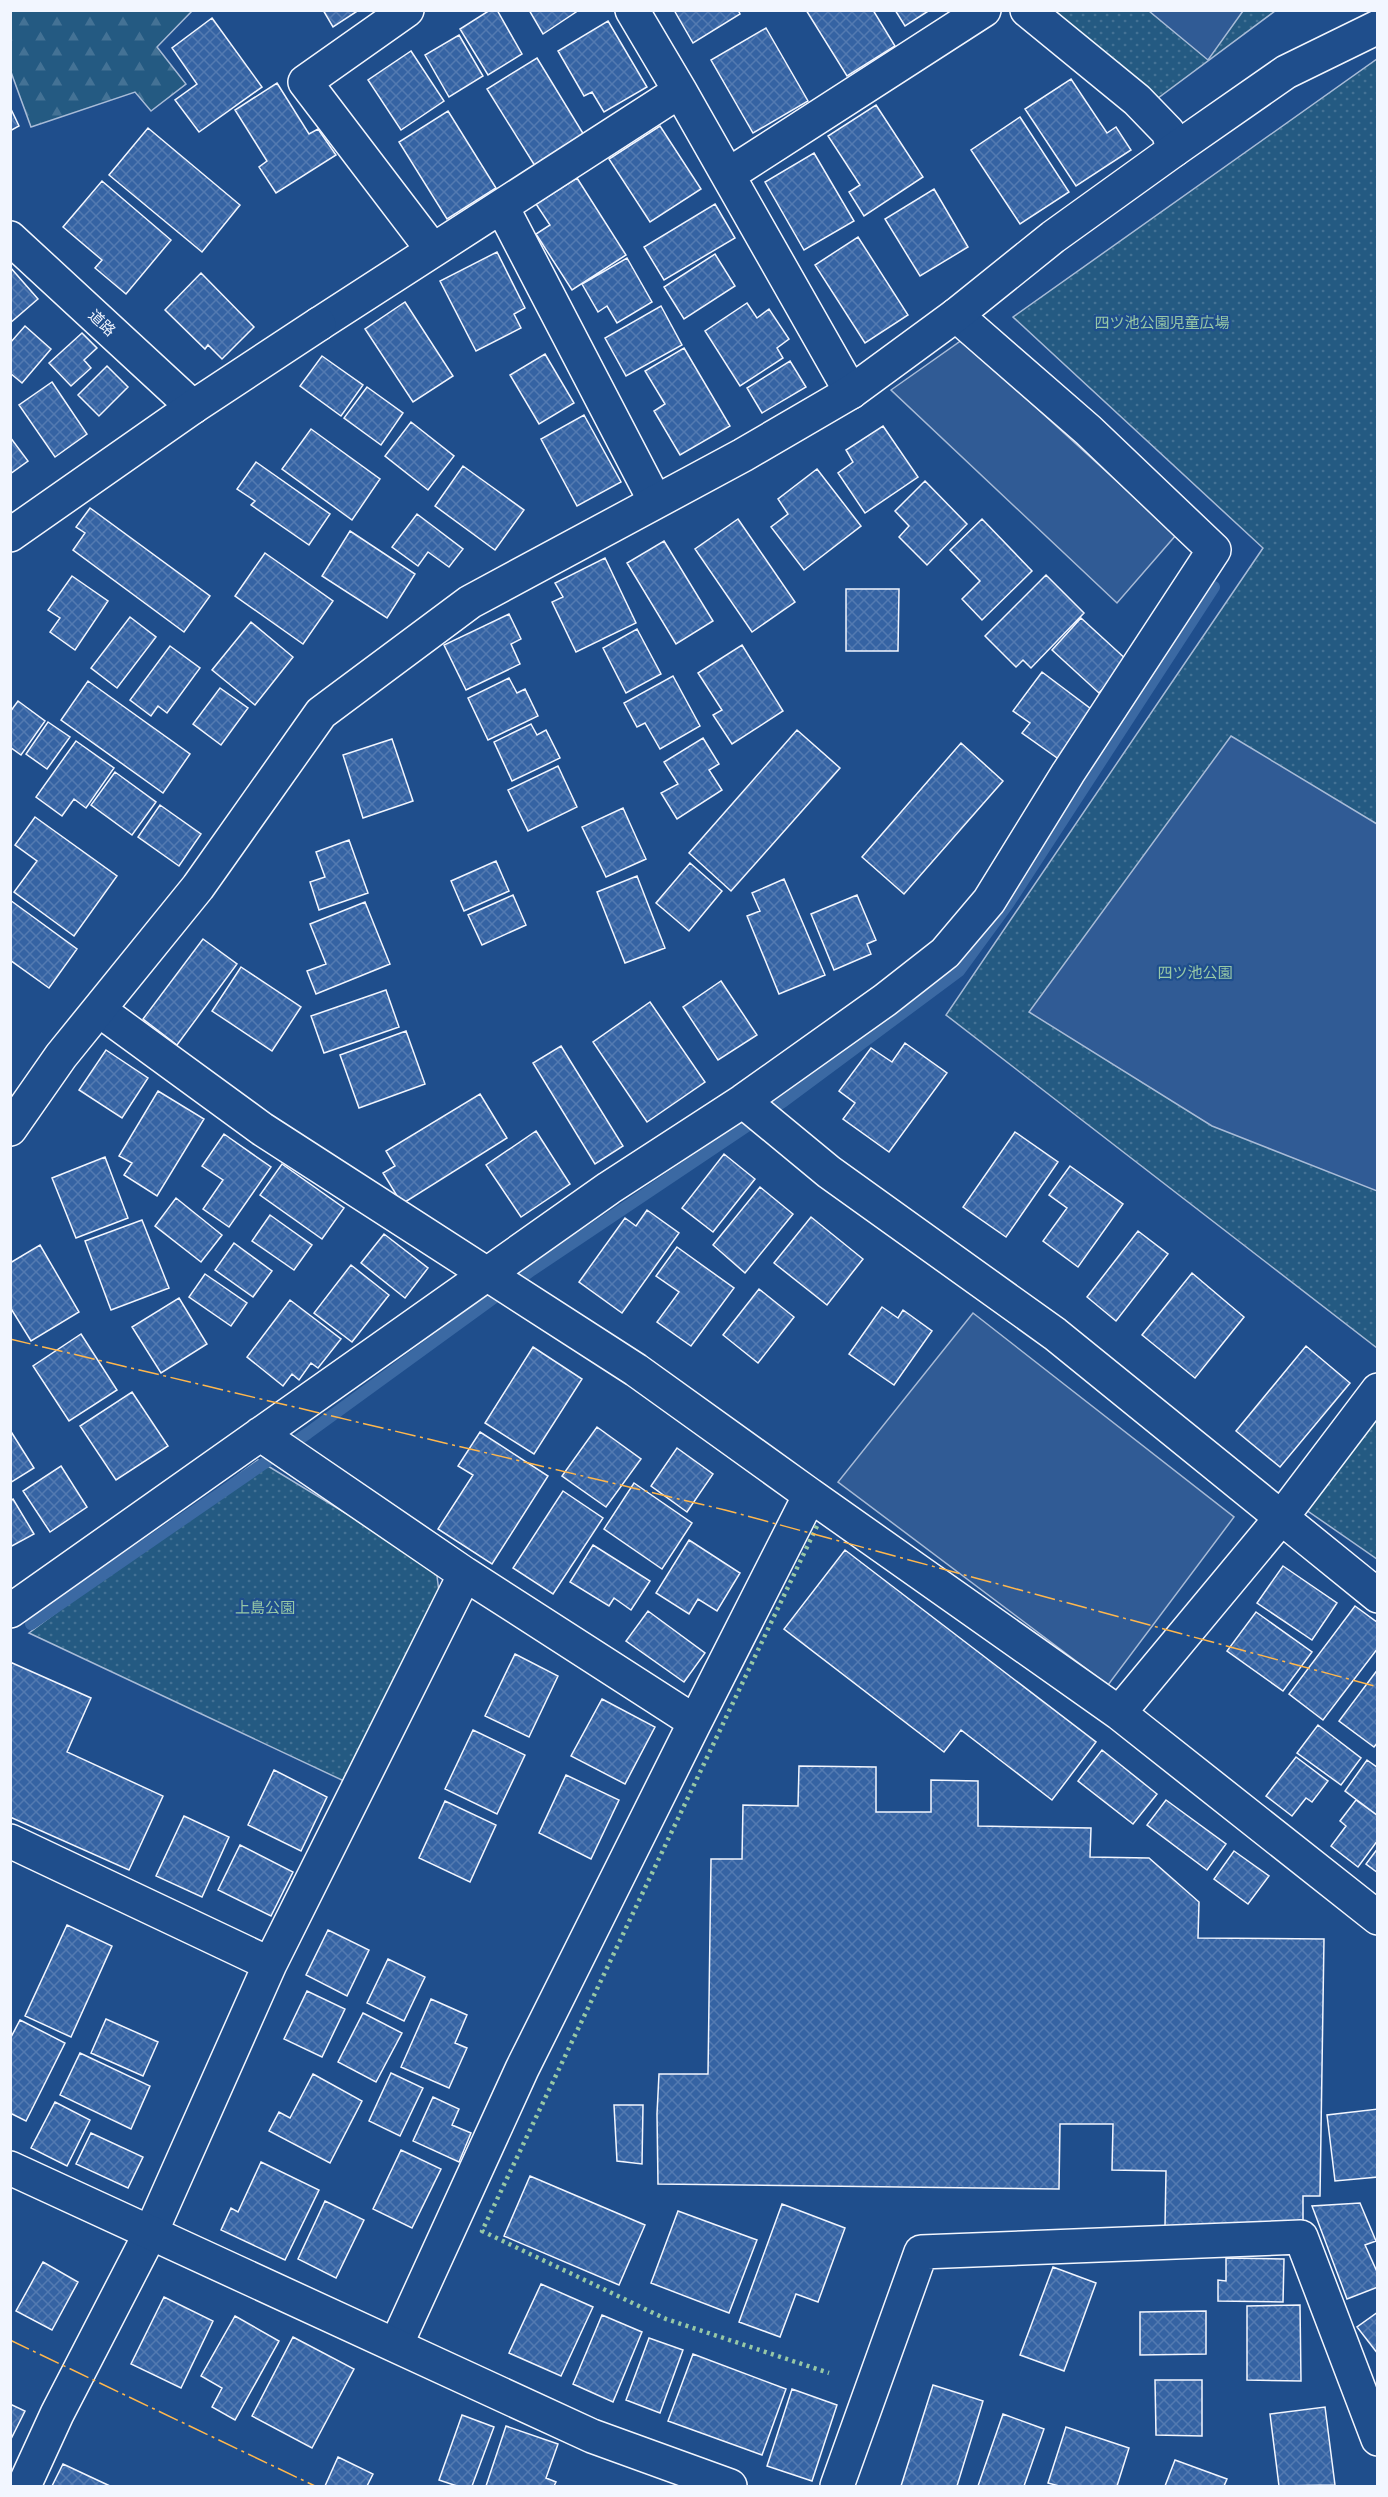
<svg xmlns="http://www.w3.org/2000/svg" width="1388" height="2497" viewBox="0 0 1388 2497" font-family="Rubik,'Noto Sans JP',sans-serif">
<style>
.forest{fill:url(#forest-firs);stroke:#a8bbd7;stroke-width:1.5}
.park{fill:url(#park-dots);stroke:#a8bbd7;stroke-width:1.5}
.parking{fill:#305b95;stroke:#a8bbd7;stroke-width:1.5}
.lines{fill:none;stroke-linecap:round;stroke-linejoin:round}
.stream{stroke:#3b69a3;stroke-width:12}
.building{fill:url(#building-cross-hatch);stroke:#f2f6ff;stroke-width:1.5}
.street-casing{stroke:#f2f6ff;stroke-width:36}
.secondary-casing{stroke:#f2f6ff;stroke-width:36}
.street{stroke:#1f4e8c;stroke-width:33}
.secondary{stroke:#1f4e8c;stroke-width:33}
.hedge{stroke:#97c8a6;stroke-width:4.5;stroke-dasharray:3 4.5;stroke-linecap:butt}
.power{stroke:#ffb74d;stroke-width:1.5;stroke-dasharray:21 4.5 3 4.5;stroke-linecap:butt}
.labels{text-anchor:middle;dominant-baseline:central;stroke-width:4.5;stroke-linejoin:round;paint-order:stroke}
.street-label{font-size:15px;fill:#f2f6ff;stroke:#1f4e8c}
.park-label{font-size:15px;fill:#97c8a6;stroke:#1f4e8c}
</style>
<defs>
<pattern id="forest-firs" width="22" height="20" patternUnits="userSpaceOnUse" patternTransform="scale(1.5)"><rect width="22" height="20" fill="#245a82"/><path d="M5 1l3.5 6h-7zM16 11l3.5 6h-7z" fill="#447295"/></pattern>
<pattern id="park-dots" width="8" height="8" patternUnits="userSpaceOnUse" patternTransform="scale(1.5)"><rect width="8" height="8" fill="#245a82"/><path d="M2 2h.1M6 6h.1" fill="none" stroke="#447295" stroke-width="1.8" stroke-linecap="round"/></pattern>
<pattern id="building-cross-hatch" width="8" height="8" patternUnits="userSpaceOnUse" patternTransform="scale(1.5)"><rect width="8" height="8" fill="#3563a3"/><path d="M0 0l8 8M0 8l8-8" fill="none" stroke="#537ab1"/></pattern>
</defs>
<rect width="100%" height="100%" fill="#1f4e8c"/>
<!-- forest -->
<path class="forest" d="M11,10L192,11L157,47L186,84L151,111L135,92L31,127L11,72Z"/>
<!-- park -->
<path class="park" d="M1041,11H1275L1150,104Z
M1377,59V1348L946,1015L1263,548L1013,317Z
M1377,1374V1559L1286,1496Z
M258,1460L436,1568L439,1592L344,1781L29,1633Z"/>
<!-- parking -->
<path class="parking" d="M1149,11H1243L1208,60Z
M962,340L1176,535L1117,603L891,390Z
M1231,736L1377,824V1191L1212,1126L1029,1012Z
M973,1313L1234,1517L1108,1685L838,1482Z"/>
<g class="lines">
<!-- stream -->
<path class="stream" d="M31,1624L308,1433L532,1270L784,1101L959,971L1008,904L1214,587"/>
</g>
<!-- building -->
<path class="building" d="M323,10H359L333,27Z
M490,10H497L522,54L488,75L460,29Z
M529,10H579L543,34Z
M674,10H738L740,14L693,43Z
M806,10H873L895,46L847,76Z
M895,10H930L905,26Z
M212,18L262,87L199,132L175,100L197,84L172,48Z
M608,21L647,87L604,112L592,92L584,96L558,51Z
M766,28L808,101L753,133L711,60Z
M459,35L483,76L449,97L425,55Z
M411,51L444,101L401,130L368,80Z
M537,58L584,135L535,166L487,89Z
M1071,79L1107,133L1116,127L1131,150L1076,186L1025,109Z
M277,83L309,134L318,129L336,155L276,193L259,167L267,161L235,110Z
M876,105L923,177L864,216L849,192L860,185L828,136Z
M10,107L19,126L10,131Z
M448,111L496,188L447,219L399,142Z
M1020,117L1069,192L1020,224L971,150Z
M660,126L701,189L650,222L609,159Z
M148,128L240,205L202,252L109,175Z
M814,153L854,221L804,250L765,182Z
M577,178L626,255L572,290L536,234L550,225L536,204Z
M102,181L171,240L126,294L95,268L102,260L63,227Z
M934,189L968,247L920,276L885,219Z
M715,204L735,238L664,280L644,247Z
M858,237L908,315L865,343L815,265Z
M497,252L525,308L514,314L521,328L476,351L440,281Z
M715,254L735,286L684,319L664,287Z
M627,258L652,302L617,323L607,306L598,312L582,284Z
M10,267L38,299L10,323Z
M201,273L254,327L222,359L208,345L205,349L165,310Z
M405,302L453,376L413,402L365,329Z
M747,303L757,318L769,309L789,339L777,348L783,358L740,386L705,331Z
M661,306L682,345L626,376L605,338Z
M25,326L51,349L22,383L10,373V343Z
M82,333L97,348L84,360L91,368L71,386L49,363Z
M684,348L730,426L680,455L654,411L665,404L645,371Z
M545,354L574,403L539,424L510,375Z
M322,356L363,385L341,416L300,386Z
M790,361L806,387L762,413L747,388Z
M107,366L128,387L99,416L78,395Z
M52,382L87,434L55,457L19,405Z
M367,387L403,413L381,445L344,418Z
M584,415L621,482L577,506L541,439Z
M411,422L454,456L428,490L385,456Z
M883,426L918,477L865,513L838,473L853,462L846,450Z
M311,429L380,479L352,520L282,469Z
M10,437L28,461L10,474Z
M256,462L330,514L309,545L251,505L255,501L237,489Z
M463,466L524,510L495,550L435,506Z
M817,469L861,526L804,570L771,527L788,514L778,499Z
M925,481L967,524L927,565L899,537L909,526L895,511Z
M90,508L210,596L184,632L73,550L85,533L76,527Z
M417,514L463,549L449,567L428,552L418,566L392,547Z
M738,519L795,602L752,632L695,549Z
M982,519L1032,571L982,620L962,599L980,581L950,550Z
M350,531L415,574L387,618L322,576Z
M664,541L713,621L676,644L627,563Z
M265,553L333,601L303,644L235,596Z
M605,558L636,623L576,652L552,602L563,597L555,583Z
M1046,575L1084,613L1031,668L1023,660L1016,667L985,636Z
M72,576L108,601L75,650L50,632L60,618L48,610Z
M846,589H899L898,651H846Z
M509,614L521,639L511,644L520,664L466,690L444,645Z
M130,617L156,637L117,688L91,668Z
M1081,618L1128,661L1099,693L1052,650Z
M251,622L293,657L255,705L212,670Z
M637,629L661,674L626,693L603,648Z
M742,645L783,711L732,744L713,715L722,710L698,673Z
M170,646L200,668L167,713L158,706L151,716L130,700Z
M1042,672L1095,712L1060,760L1022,733L1030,723L1013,711Z
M673,676L700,726L660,749L645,723L637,727L624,703Z
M509,678L517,693L525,689L538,716L488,740L468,698Z
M88,681L190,754L163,793L61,720Z
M220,688L248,708L221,745L193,724Z
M18,701L45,721L21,755L10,747V712Z
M48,722L70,737L47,769L26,754Z
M531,724L537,735L546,730L560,758L512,781L494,742Z
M797,730L840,768L731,891L689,853Z
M703,738L719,764L709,770L722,790L677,819L661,793L678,784L664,762Z
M392,739L413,801L363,818L343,755Z
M76,741L114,768L86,808L74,799L62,816L36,797Z
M961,743L1003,781L904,894L862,857Z
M558,766L577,807L528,831L508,790Z
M115,772L156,802L132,835L91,805Z
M160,805L201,834L179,866L138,837Z
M623,808L646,859L606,877L582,827Z
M35,817L117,876L74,936L14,892L37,861L15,845Z
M349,840L368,893L319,910L310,882L325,877L316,852Z
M496,861L509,891L464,911L451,881Z
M690,863L722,891L689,931L656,903Z
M637,876L665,948L625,963L597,892Z
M784,879L825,975L779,994L747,916L760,911L752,893Z
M513,895L526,925L482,945L468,915Z
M857,895L876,940L867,944L871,954L834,970L811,914Z
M10,900L77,949L49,988L10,960Z
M365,902L390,964L316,994L307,971L326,964L310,924Z
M203,939L237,964L177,1045L143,1019Z
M241,967L301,1007L272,1051L212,1011Z
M721,981L757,1035L718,1060L683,1007Z
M386,990L399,1027L324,1053L311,1016Z
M650,1002L705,1082L647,1122L593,1042Z
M406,1031L425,1084L359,1108L340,1055Z
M905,1043L947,1073L889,1152L843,1119L855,1103L839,1091L871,1048L892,1062Z
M561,1046L623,1146L595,1164L533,1063Z
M106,1050L148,1078L122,1118L79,1090Z
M158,1091L204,1119L157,1196L124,1175L132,1163L119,1156Z
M480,1094L507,1138L402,1204L383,1173L395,1166L386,1151Z
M536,1131L570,1184L521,1217L486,1165Z
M1015,1132L1058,1162L1006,1237L963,1207Z
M224,1134L271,1167L229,1227L203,1209L223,1180L202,1166Z
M724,1154L755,1179L713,1232L682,1208Z
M105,1157L128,1218L76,1238L52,1178Z
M282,1164L344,1208L322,1239L260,1195Z
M1070,1166L1123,1204L1078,1267L1043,1241L1067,1208L1049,1195Z
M760,1187L793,1214L745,1273L713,1245Z
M176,1198L222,1235L201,1262L155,1226Z
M647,1210L679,1233L622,1313L579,1282L625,1218L636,1226Z
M270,1215L312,1245L294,1270L252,1241Z
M811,1217L863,1259L827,1305L774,1263Z
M142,1220L169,1288L111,1310L85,1241Z
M1138,1231L1168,1254L1116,1321L1087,1297Z
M384,1234L428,1268L405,1298L361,1263Z
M234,1243L272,1271L253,1297L215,1270Z
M40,1245L79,1312L31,1341L10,1307V1263Z
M677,1247L734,1288L691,1346L657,1322L679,1292L656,1276Z
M351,1265L389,1295L352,1342L314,1313Z
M1192,1273L1244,1317L1195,1378L1142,1335Z
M205,1274L247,1303L231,1326L189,1297Z
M759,1289L794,1317L758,1363L723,1335Z
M179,1298L207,1344L161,1373L132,1327Z
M290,1300L341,1339L318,1368L311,1363L299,1380L292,1374L283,1386L247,1357Z
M882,1307L898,1318L903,1310L932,1331L894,1385L849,1354Z
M81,1334L117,1390L69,1421L33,1366Z
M1306,1346L1350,1383L1280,1467L1236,1431Z
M533,1347L582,1379L534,1454L485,1423Z
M132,1392L168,1446L116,1480L80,1426Z
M597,1427L641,1459L606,1507L562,1476Z
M10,1430L34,1468L10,1483Z
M480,1432L548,1476L492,1564L438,1529L473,1475L458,1466Z
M677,1448L713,1474L687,1512L651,1486Z
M61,1466L87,1507L50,1532L23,1491Z
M634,1483L692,1523L662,1569L604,1529Z
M563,1491L603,1518L553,1594L513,1568Z
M13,1499L34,1534L10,1547V1501Z
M689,1540L740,1573L717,1611L698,1599L689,1614L656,1593Z
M593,1545L650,1581L631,1610L614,1598L609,1606L570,1582Z
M845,1550L1096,1742L1052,1800L961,1730L944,1752L784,1629Z
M1283,1566L1337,1603L1312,1640L1257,1603Z
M1355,1606L1378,1623V1648L1323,1720L1289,1694Z
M648,1611L705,1653L684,1682L626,1641Z
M1256,1612L1312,1652L1283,1691L1227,1651Z
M515,1654L558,1676L529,1737L485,1716Z
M10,1662L91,1698L67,1752L163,1796L129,1870L10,1817Z
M1378,1669V1742L1374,1747L1339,1721Z
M602,1699L655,1727L625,1784L571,1756Z
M1318,1725L1361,1758L1341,1785L1297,1753Z
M473,1730L525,1755L497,1814L445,1789Z
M1102,1750L1157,1794L1133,1824L1078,1781Z
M1296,1757L1328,1781L1312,1802L1306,1798L1292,1816L1266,1796Z
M1367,1760L1378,1768L1377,1815L1345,1791Z
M799,1766L876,1767V1812H931V1780L978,1781V1826L1091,1828L1090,1857L1149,1858L1199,1902L1198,1938L1324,1939L1320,2196H1303V2228L1165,2226L1166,2171L1112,2170L1113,2124H1060L1059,2189L658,2184L657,2114L659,2074H708L711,1859H742L743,1805L798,1806Z
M274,1770L327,1797L301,1851L248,1825Z
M566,1775L619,1800L591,1859L539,1833Z
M1166,1800L1226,1844L1207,1870L1147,1825Z
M1356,1800L1378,1816V1840L1358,1867L1331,1846L1346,1826L1340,1821Z
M445,1801L496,1825L470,1882L419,1858Z
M184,1816L229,1837L202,1897L156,1876Z
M240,1845L293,1872L271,1916L218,1890Z
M1378,1848V1873L1366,1864Z
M1234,1851L1269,1876L1248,1904L1214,1879Z
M67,1925L112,1946L71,2037L25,2016Z
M328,1930L369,1950L347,1996L306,1975Z
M388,1959L425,1977L404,2021L367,2003Z
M307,1991L345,2009L322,2057L284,2039Z
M431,1999L467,2015L455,2043L467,2048L449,2088L401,2067Z
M363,2013L402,2033L376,2082L338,2062Z
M106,2019L158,2042L143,2076L91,2053Z
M20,2020L65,2043L26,2121L10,2113V2039Z
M80,2053L150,2086L131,2129L60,2095Z
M391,2073L423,2088L400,2136L369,2121Z
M313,2074L362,2101L330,2163L269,2131L279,2112L290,2118Z
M433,2097L459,2109L452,2125L471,2133L459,2162L413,2141Z
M55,2102L90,2120L67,2166L31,2148Z
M614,2105H643L642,2164L617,2161Z
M1378,2109V2177L1335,2181L1327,2115Z
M91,2133L143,2157L128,2188L76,2164Z
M401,2150L441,2169L412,2228L373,2209Z
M261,2162L319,2190L285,2260L221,2230L231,2208L238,2212Z
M530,2176L645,2225L619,2285L504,2236Z
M325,2201L364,2220L336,2278L298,2259Z
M1360,2203L1376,2241L1365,2245L1378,2274V2287L1347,2299L1312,2206Z
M782,2204L845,2228L818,2302L796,2294L780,2337L739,2322Z
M678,2211L757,2240L729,2313L651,2283Z
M1226,2258L1284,2259L1283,2302L1218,2301V2280L1226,2281Z
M43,2262L78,2282L52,2330L16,2311Z
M1053,2267L1096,2283L1064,2371L1020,2355Z
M541,2284L593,2307L561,2376L509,2353Z
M164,2297L213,2321L181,2388L131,2364Z
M1300,2305L1301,2381L1247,2380V2306Z
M1206,2311V2354L1140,2355V2312Z
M1378,2312V2354L1357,2327Z
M602,2315L642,2332L613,2402L573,2384Z
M235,2316L279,2341L235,2420L212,2407L222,2388L201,2376Z
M293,2337L354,2369L312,2448L252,2416Z
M649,2338L683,2350L660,2413L626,2400Z
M693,2354L786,2389L762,2455L668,2421Z
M1155,2380H1202V2436L1156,2435Z
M933,2385L983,2401L957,2486H901Z
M792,2389L837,2405L812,2481L767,2466Z
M10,2404L25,2411L10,2441Z
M1325,2407L1335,2485L1279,2486L1270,2414Z
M1003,2414L1044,2429L1024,2486H978Z
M462,2415L494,2427L472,2486H457L439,2480Z
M506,2426L558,2444L546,2478L556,2482L554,2486H486Z
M1066,2427L1129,2448L1117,2486H1059L1048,2483Z
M338,2457L373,2474L367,2486H325Z
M1175,2460L1227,2479L1224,2486H1165Z
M63,2464L110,2486H52Z"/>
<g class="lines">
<defs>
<path id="street" d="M407,10L305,82L432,249
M632,10L680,91
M1027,10L1137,100L1168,132L1174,150
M728,175L984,10
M502,207L655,501
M10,238L193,407
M319,324L680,91L851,392
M99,1010L262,1129L636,1370L810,1495L695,1722
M743,1101L829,1172L1055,1334L1378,1596
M260,1434L465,1574L270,1964
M810,1495L1119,1713L1378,1918
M10,1611L609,1188L743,1101L885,1000L945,953L989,901L1068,773L1214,550L1088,430L956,315
M1119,1713L1281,1518L1378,1390
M10,1841L270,1964L151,2232L57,2414L24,2486
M396,2345L522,2069L695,1722L465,1574
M837,2486L921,2252L1301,2237L1378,2439"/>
<path id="secondary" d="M10,535L193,407L319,324
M10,1129L61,1056L198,887L321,713L470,602L743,455L851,392L956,315L1053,237L1174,150L1286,72L1378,27
M10,2168L592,2436L730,2486"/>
</defs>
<!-- street casing -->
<use href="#street" class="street-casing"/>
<!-- secondary casing -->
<use href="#secondary" class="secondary-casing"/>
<!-- street -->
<use href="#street" class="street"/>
<!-- secondary -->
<use href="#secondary" class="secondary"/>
<!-- hedge -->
<path class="hedge" d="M817,1526L482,2231L666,2319L829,2373"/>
<!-- power -->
<path class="power" d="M10,1339L725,1510L1378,1687
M10,2340L315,2486"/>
</g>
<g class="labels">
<!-- street labels -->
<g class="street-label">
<text transform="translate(102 323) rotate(43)">道路</text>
</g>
<!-- park labels -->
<g class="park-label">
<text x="1162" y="323">四ツ池公園児童広場</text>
<text x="1195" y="973">四ツ池公園</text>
<text x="265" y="1608">上島公園</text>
</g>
</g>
<!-- border -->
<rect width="1388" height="2497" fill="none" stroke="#f2f6ff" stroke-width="24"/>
</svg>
